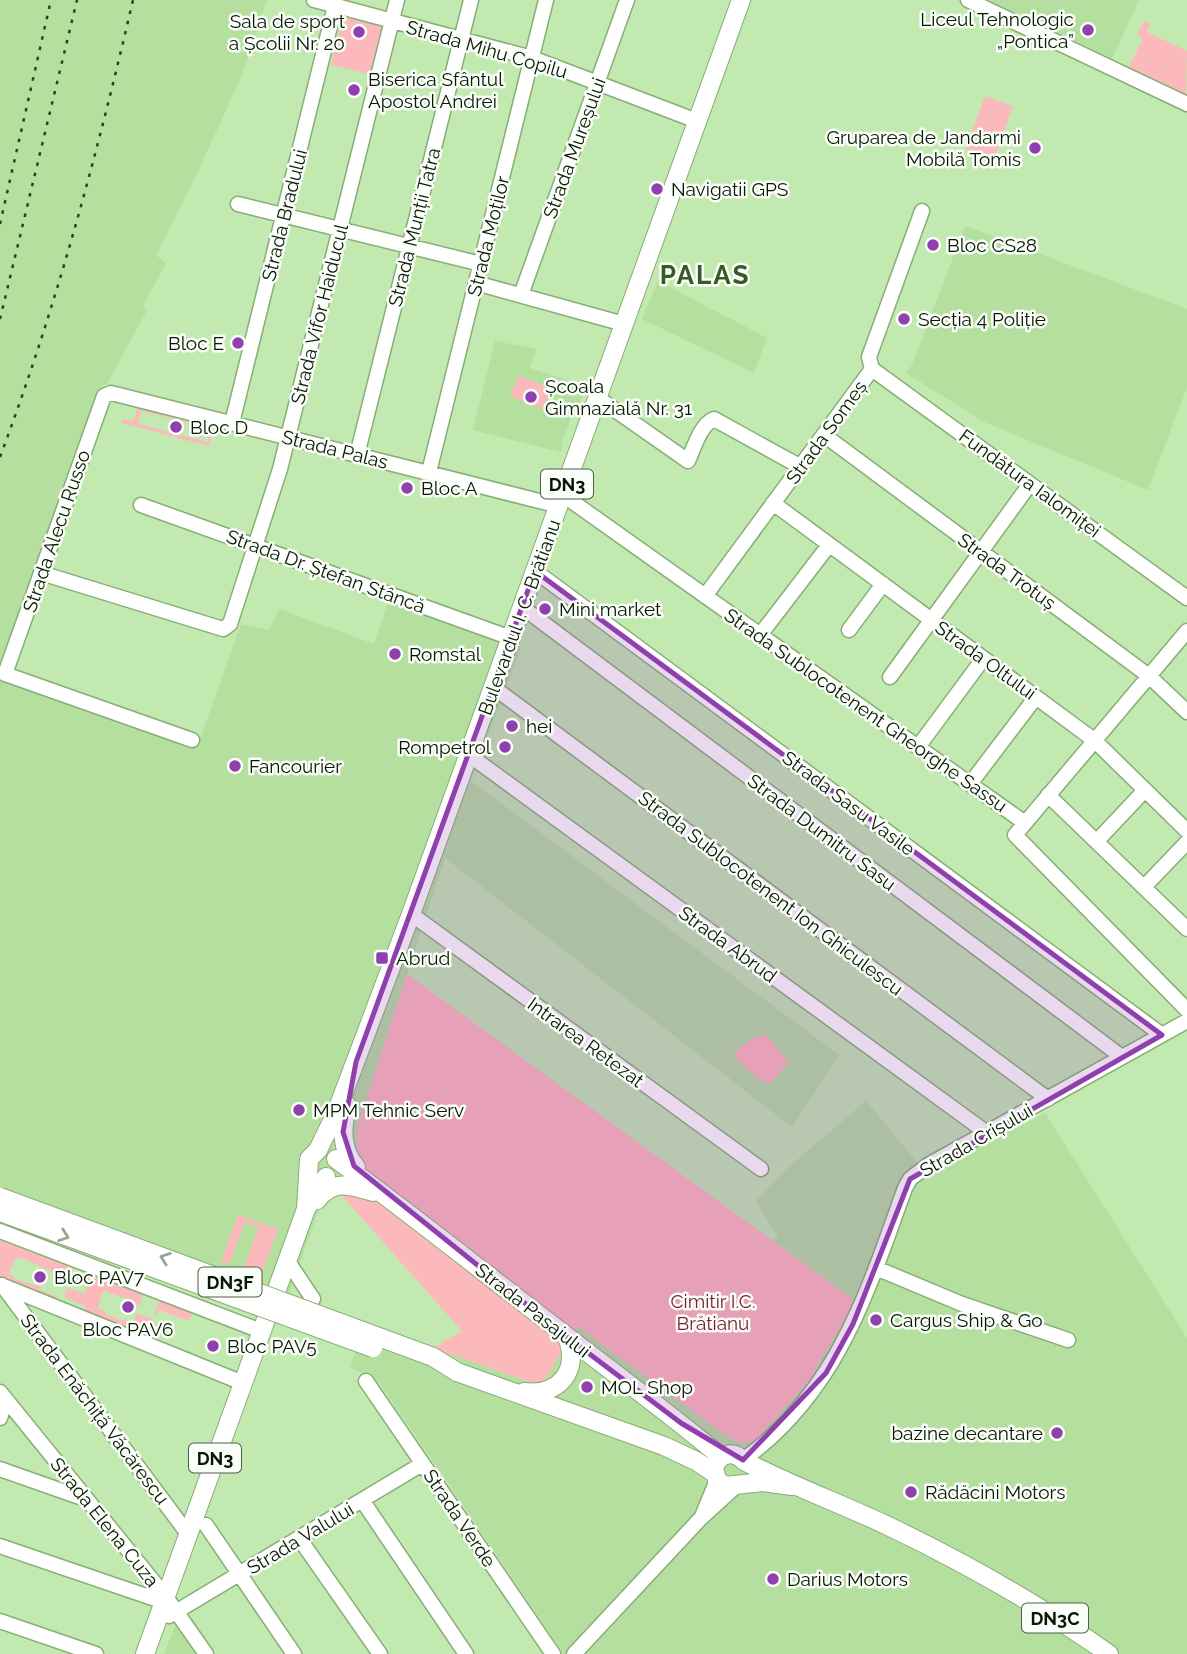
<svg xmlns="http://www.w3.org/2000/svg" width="1187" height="1654" viewBox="0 0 1187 1654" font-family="Raleway,sans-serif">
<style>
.built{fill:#b4df9f}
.green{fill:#fcb9bc;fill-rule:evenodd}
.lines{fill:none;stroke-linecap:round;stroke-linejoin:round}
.minor-casing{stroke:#88ad76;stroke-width:17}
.major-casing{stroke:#88ad76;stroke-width:20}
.minor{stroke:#fff;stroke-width:14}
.major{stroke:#fff;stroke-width:18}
.rail{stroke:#2d4025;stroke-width:2.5;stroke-dasharray:3.5 7;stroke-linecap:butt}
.major-bridge-casing{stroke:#88ad76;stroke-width:20;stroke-linecap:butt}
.major-bridge{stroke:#fff;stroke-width:18}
.oneway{stroke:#9ca29a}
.marked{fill:#903faf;fill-opacity:0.2;stroke:#903faf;stroke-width:5;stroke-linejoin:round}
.poi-dot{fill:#903faf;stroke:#fafef8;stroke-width:2.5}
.labels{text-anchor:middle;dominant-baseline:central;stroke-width:5;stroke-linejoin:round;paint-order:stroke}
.shield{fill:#fafef8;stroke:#515c4c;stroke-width:2}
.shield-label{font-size:18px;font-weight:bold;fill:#081603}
.poi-label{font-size:19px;fill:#081603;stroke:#fafef8;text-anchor:start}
.street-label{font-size:19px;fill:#081603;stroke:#fafef8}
.park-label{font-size:19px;fill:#791c2c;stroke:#fafef8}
.district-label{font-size:26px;font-weight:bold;letter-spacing:2px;fill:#385925;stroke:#fafef8}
</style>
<rect width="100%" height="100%" fill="#c2e9af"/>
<!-- built -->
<path class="built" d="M0,0H267L242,75L199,169L156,255L166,263L143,306L147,310L107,384H103L0,676L197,748L241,624L269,630L279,609L374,644L389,600L521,648L471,781L839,1055L792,1127L445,858L357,1128V1153L344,1187L324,1195L278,1325L0,1222Z
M989,0H1139L1112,59Z
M965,226L1187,309V387L1148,490L984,422L906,373L912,365Z
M658,281L767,338L754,373L642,319Z
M495,341L536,349L530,368L586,386L577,410L574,409L561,445L563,446L561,452L473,430Z
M866,1101L927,1174L1045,1113L1187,1338V1654H564L379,1382L350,1367L366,1324L541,1386L576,1325L728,1437L740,1443L754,1441L808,1382L855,1301L773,1240L778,1237L756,1201L790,1166Z
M179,1616L204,1654H164Z"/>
<!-- green -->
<path class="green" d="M343,16L385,26L373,75L331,65Z
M1144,21L1150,24L1147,32L1187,51L1186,94L1129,67L1143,38L1137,35Z
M985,96L1013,106L994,159L966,149Z
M518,376L551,388L543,409L510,396Z
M138,405L214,424L209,446L121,423L122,419L134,421ZM141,411L211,428L208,442L138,424Z
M407,974L855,1301L808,1382L754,1441L740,1443L728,1437L577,1326L541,1386L433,1348L462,1331L336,1189L344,1187L357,1153V1128Z
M766,1035L787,1060L786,1066L770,1083L760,1080L734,1057C737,1046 755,1036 766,1035Z
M238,1215L278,1229L259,1282L241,1276L259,1226L245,1222L229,1264L221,1261Z
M0,1236L195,1308L189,1321L159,1310L156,1315L154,1314L161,1297L143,1293L140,1306L131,1302V1300L103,1291L98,1308L106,1312V1314L123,1321L124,1319L133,1322L137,1313L154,1320L137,1334L83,1313L85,1306L64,1297L67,1288L85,1294L91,1271L73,1267L70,1280L65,1278V1275L38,1267L39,1265L22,1258H15L9,1274L14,1276V1279L41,1287L40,1290L58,1297L56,1302L0,1278Z"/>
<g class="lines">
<defs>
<path id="minor" d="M314,0L532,58L697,121
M968,0L1187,104
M238,204L481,264
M476,283L624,324
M521,295L627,0
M872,369L1187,598
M872,369L869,357L922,211
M598,398L688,461C694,448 700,425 714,419L801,467
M232,423L335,6
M824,435L1149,676L1187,712
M357,455L471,0
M429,472L546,0
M563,495L1025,823
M773,503L1094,740L1187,831
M141,505L511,638
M535,571L1162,1035
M41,573L223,629L230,624L280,469L397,0
M705,596L872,369
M522,607L1122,1057
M849,630L883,584
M1187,631L1015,835L1187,1010
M760,635L829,545
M890,677L1030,484
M493,687L1048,1099
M192,740L5,674L104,396L111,393L559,506
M918,747L983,659
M469,755L987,1133
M970,784L1036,697
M1048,795L1187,929
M1097,841L1145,790
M1144,887L1187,842
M411,914L761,1169
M0,1231L261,1331
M287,1260L313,1299
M876,1268L962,1304L1068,1340
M1,1285L243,1383
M2,1285L188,1534
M366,1381L553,1654
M0,1392L166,1597L206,1654
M0,1418L6,1400L1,1398
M743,1460C838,1391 867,1293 905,1188L910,1179L928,1165L1187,1021
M0,1469L85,1499
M362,1500L466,1654
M703,1514L717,1480
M206,1525L294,1654
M299,1538L380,1654
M0,1546L164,1602
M169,1616L422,1464
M0,1621L96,1654
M574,1654L701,1518L735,1487"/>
<path id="major" d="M347,1105C342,1128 340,1148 356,1167
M336,1159C415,1217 491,1278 569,1338C620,1378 672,1415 721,1457
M317,1200C332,1179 351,1185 373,1192
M306,1209L309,1159L318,1150L336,1113L411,914L741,0
M457,1372L664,1446L696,1461L714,1473
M524,1392C559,1396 580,1371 567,1337
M792,1486L763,1482L725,1486L717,1480L714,1468C719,1453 733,1450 744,1461C790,1485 839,1503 886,1525C964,1562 1038,1604 1109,1654
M145,1654L306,1209L326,1177"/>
</defs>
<!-- minor casing -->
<use href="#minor" class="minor-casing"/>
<!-- major casing -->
<use href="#major" class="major-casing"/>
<!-- minor -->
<use href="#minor" class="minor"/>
<!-- major -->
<use href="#major" class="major"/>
<!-- rail -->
<path class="rail" d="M0,224L51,0
M0,319L77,0
M0,457C56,308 97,155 133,0"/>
<defs>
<path id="major-bridge" d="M0,1197L433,1357L457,1372
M0,1212L373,1348"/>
</defs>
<!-- major-bridge casing -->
<use href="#major-bridge" class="major-bridge-casing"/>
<!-- major-bridge -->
<use href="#major-bridge" class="major-bridge"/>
</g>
<!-- one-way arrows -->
<defs><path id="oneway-chevron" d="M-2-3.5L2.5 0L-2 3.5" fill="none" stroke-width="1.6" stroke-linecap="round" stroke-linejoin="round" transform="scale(1.75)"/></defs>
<g class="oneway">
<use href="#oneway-chevron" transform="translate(64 1236) rotate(20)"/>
<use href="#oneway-chevron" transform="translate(165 1258) rotate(-160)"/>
</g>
<!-- marked area -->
<path class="marked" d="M535,571L1162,1035L910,1179L853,1324L826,1373L743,1460L681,1423L567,1337L354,1166L343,1132L356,1062Z"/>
<!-- markers -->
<g class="poi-dot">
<circle cx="1088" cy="30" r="7"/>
<circle cx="359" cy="32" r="7"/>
<circle cx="354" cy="90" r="7"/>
<circle cx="1035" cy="148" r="7"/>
<circle cx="657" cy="189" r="7"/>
<circle cx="933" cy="245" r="7"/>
<circle cx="904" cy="319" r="7"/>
<circle cx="238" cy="343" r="7"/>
<circle cx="531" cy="397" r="7"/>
<circle cx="176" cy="427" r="7"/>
<circle cx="407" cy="488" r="7"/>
<circle cx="545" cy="609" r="7"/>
<circle cx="395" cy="654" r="7"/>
<circle cx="512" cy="726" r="7"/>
<circle cx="505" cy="747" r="7"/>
<circle cx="235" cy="766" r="7"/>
<rect x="375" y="951" width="14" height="14" rx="3.5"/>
<circle cx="299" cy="1110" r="7"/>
<circle cx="40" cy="1277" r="7"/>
<circle cx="128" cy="1307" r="7"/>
<circle cx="876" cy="1320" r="7"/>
<circle cx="213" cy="1346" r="7"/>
<circle cx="587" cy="1387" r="7"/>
<circle cx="1057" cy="1433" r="7"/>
<circle cx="911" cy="1492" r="7"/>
<circle cx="773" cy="1579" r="7"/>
</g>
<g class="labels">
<!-- shield labels -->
<g class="shield">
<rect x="541" y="469.5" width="52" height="29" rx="5"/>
<rect x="198.5" y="1267.5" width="63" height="29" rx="5"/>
<rect x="189" y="1443.5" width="52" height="29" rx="5"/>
<rect x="1022" y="1603.5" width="66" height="29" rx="5"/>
</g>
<g class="shield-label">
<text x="567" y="484">DN3</text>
<text x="230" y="1282">DN3F</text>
<text x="215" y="1458">DN3</text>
<text x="1055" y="1618">DN3C</text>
</g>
<!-- poi labels -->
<g class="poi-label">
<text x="1074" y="19" text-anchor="end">Liceul Tehnologic<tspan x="1074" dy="22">„Pontica”</tspan></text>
<text x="345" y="21" text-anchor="end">Sala de sport<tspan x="345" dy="22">a Școlii Nr. 20</tspan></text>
<text x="368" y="79">Biserica Sfântul<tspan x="368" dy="22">Apostol Andrei</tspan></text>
<text x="1021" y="137" text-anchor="end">Gruparea de Jandarmi<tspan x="1021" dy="22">Mobilă Tomis</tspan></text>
<text x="671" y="189">Navigatii GPS</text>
<text x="947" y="245">Bloc CS28</text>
<text x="918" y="319">Secția 4 Poliție</text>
<text x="224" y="343" text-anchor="end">Bloc E</text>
<text x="545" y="386">Școala<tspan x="545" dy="22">Gimnazială Nr. 31</tspan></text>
<text x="190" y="427">Bloc D</text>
<text x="421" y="488">Bloc A</text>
<text x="559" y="609">Mini market</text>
<text x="409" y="654">Romstal</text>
<text x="526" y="726">hei</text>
<text x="491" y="747" text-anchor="end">Rompetrol</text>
<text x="249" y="766">Fancourier</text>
<text x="396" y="958">Abrud</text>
<text x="313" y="1110">MPM Tehnic Serv</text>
<text x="54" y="1277">Bloc PAV7</text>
<text x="890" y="1320">Cargus Ship &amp; Go</text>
<text x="128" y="1329" text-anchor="middle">Bloc PAV6</text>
<text x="227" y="1346">Bloc PAV5</text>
<text x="601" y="1387">MOL Shop</text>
<text x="1043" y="1433" text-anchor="end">bazine decantare</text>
<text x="925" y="1492">Rădăcini Motors</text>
<text x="787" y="1579">Darius Motors</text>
</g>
<!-- street labels -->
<g class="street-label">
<text transform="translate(487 49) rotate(16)">Strada Mihu Copilu</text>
<text transform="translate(574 148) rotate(-70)">Strada Mureșului</text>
<text transform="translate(284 215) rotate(-76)">Strada Bradului</text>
<text transform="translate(414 227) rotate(-76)">Strada Munții Tatra</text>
<text transform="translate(488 236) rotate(-76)">Strada Moților</text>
<text transform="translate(319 314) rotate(-76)">Strada Vifor Haiducul</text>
<text transform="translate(826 432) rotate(-54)">Strada Someș</text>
<text transform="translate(335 449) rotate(14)">Strada Palas</text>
<text transform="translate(1030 483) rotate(36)">Fundătura Ialomiței</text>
<text transform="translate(56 531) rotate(-71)">Strada Alecu Russo</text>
<text transform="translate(326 571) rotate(20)">Strada Dr. Ștefan Stâncă</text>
<text transform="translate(1007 571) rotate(36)">Strada Trotuș</text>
<text transform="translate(519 617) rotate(-70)">Bulevardul I. C. Brătianu</text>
<text transform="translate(986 660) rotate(36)">Strada Oltului</text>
<text transform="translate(866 710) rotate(35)">Strada Sublocotenent Gheorghe Sassu</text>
<text transform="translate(849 803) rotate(37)">Strada Sasu Vasile</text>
<text transform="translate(822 832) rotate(37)">Strada Dumitru Sasu</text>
<text transform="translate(771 893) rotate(37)">Strada Sublocotenent Ion Ghiculescu</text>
<text transform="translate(728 944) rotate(36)">Strada Abrud</text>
<text transform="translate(586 1042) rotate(36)">Intrarea Retezat</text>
<text transform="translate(976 1140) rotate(-30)">Strada Crișului</text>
<text transform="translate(533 1310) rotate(38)">Strada Pasajului</text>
<text transform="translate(95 1409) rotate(53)">Strada Enăchiță Văcărescu</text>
<text transform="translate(460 1518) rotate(56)">Strada Verde</text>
<text transform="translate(105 1522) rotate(51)">Strada Elena Cuza</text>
<text transform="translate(300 1538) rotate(-31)">Strada Valului</text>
</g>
<!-- park labels -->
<g class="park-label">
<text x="713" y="1301">Cimitir I.C.<tspan x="713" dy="22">Brătianu</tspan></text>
</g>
<!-- district labels -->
<g class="district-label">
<text x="705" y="275">PALAS</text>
</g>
</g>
</svg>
